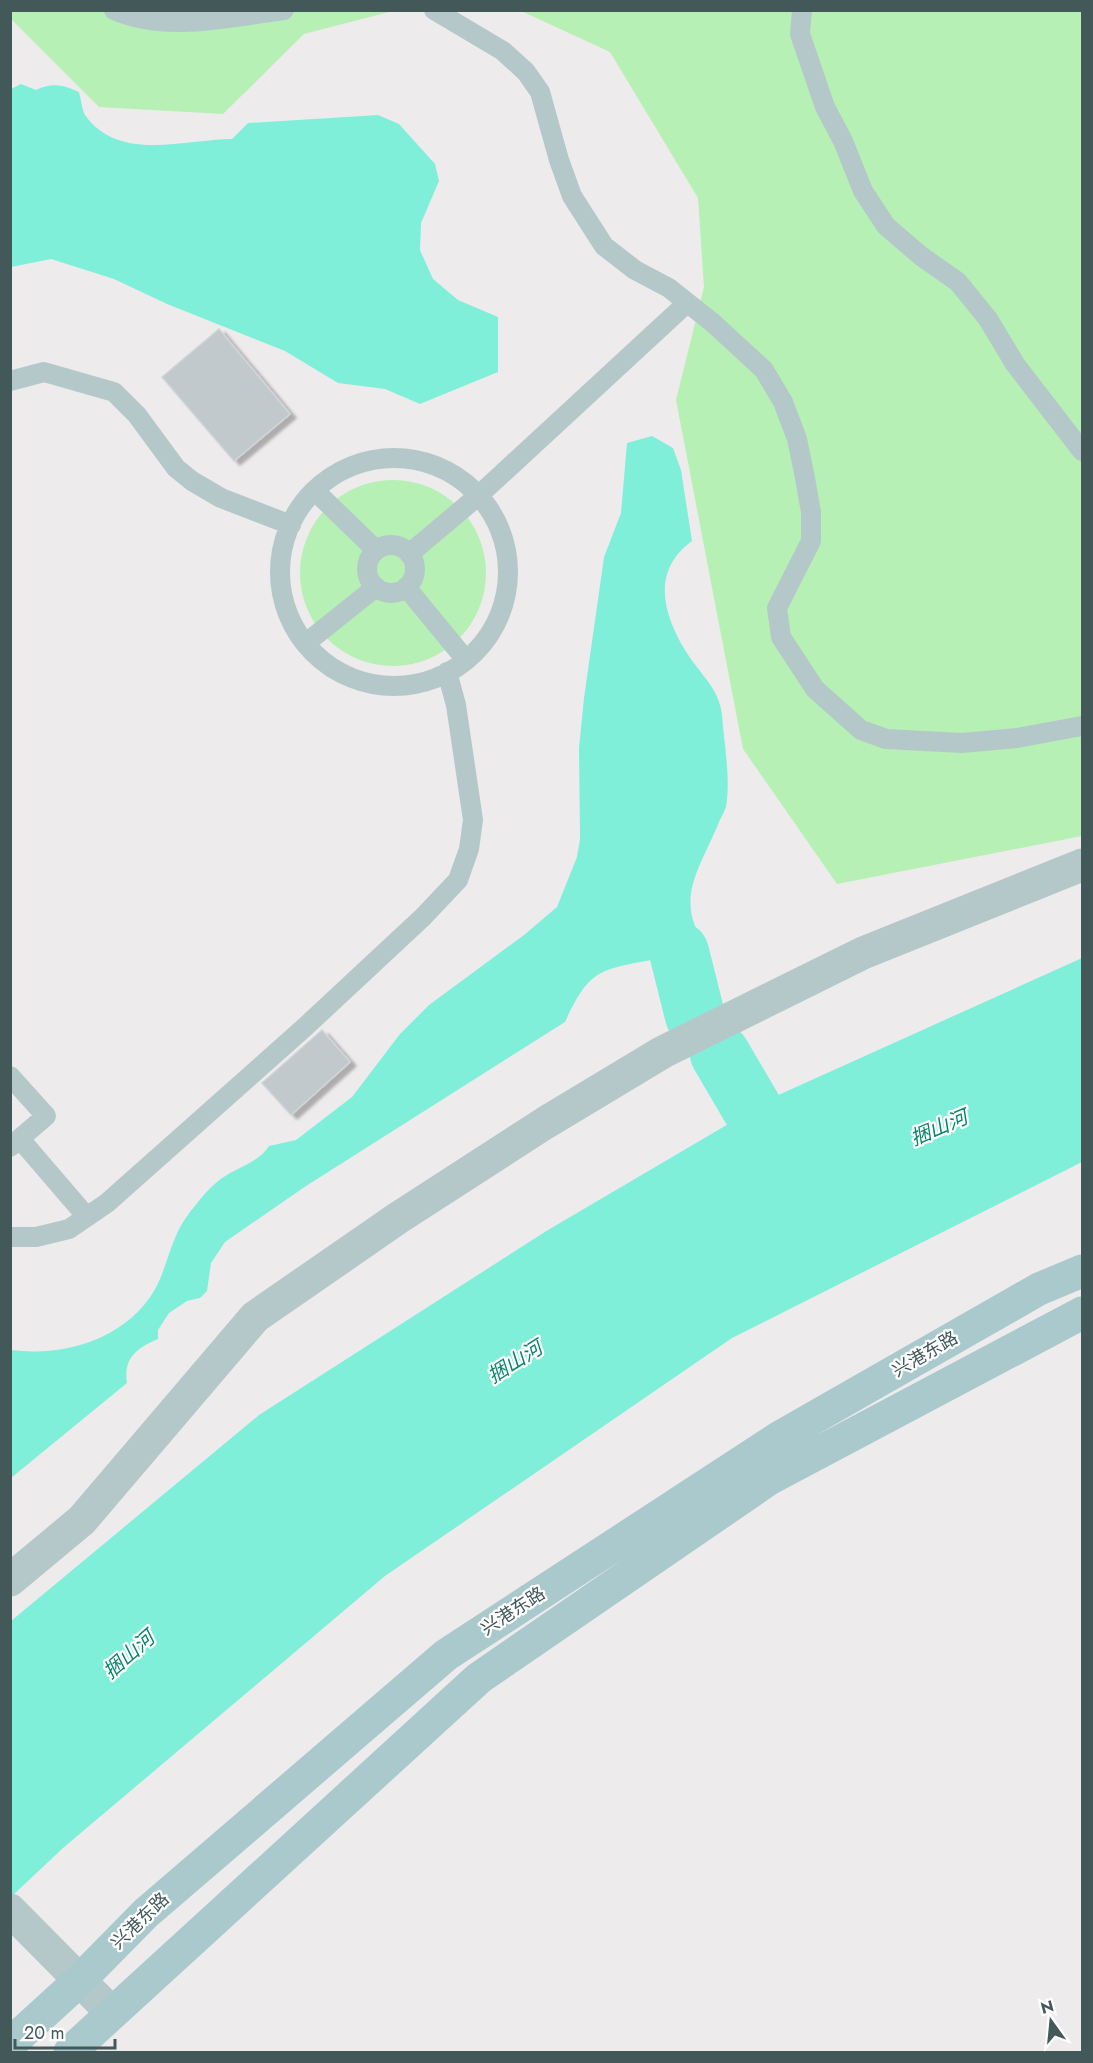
<svg xmlns="http://www.w3.org/2000/svg" width="1093" height="2063" viewBox="0 0 1093 2063" font-family="Jost,'Noto Sans SC',sans-serif">
<style>
.green{fill:#b6f0b5}
.water{fill:#80efda}
.lines{fill:none;stroke-linecap:round;stroke-linejoin:round}
.river{stroke:#80efda;stroke-width:60}
.building{fill:#c1c9cc;stroke:#ced5d7;stroke-width:1.5;filter:url(#shadow)}
.service{stroke:#b5c8c9;stroke-width:20}
.minor{stroke:#b5c8c9;stroke-width:33}
.primary{stroke:#a9c9cc;stroke-width:33}
.labels{text-anchor:middle;dominant-baseline:central;stroke-width:4.5;stroke-linejoin:round;paint-order:stroke}
.street-label{font-size:18px;fill:#435859;stroke:#fff}
.water-label{font-size:20px;font-style:italic;fill:#08846c;stroke:#fff}
</style>
<defs>
<filter id="shadow"><feDropShadow dx="6" dy="4" stdDeviation="1.5" flood-color="#0004"/></filter>
</defs>
<rect width="100%" height="100%" fill="#eeebec"/>
<!-- green -->
<path class="green" d="M10,11H393L304,34L223,114L99,107L11,19Z
M521,11H1082V836L837,884L743,749L676,400L704,287L698,198L610,52Z
M300 573a93 93 0 1 1 186 0a93 93 0 1 1-186 0Z"/>
<!-- water -->
<path class="water" d="M21,84L36,90C52,82 63,85 79,92C81,99 82,109 85,115C119,163 185,139 232,139L248,123L378,115L399,124L435,164L439,181L421,223L420,250L433,279L458,300L498,317V372L420,404L385,389L338,383L285,351L167,304L114,279L51,259L11,267V89Z
M652,436L673,448L681,470L692,541C652,570 662,612 685,650C698,672 720,689 722,715C724,744 731,778 726,807C724,813 719,821 717,827C697,873 673,904 709,949L665,972L651,960C597,970 589,971 565,1022L306,1186L225,1242L211,1263L207,1291L200,1298L187,1301L169,1313L158,1330V1339C137,1348 123,1358 127,1383L11,1478V1350C65,1357 125,1339 154,1291C168,1267 170,1237 190,1212C198,1202 207,1190 217,1182C233,1168 258,1164 269,1146L296,1140L352,1097L400,1034L429,1005L524,935L557,907L577,857L580,839L579,748L584,698L604,557L621,513L627,443Z
M1082,958V1162L732,1338L385,1576L63,1848L11,1897V1621L259,1415L548,1230L774,1097Z"/>
<g class="lines">
<!-- river -->
<path class="river" d="M679,952L695,1016
M720,1054L794,1180"/>
</g>
<!-- building -->
<path class="building" d="M219,329L290,414L234,461L162,377Z
M322,1030L350,1062L291,1115L262,1083Z"/>
<g class="lines">
<!-- service -->
<path class="service" d="M114,10C167,33 229,17 284,10
M434,10L503,51L526,72L540,92L559,160L572,196L604,246L635,270L669,288L713,323L764,370L783,402L797,439L805,478L811,512V541L777,608L781,637L815,689L861,730L886,739L962,743L1017,738L1082,726
M802,10L800,34L825,107L843,141L863,191L886,226L921,256L958,282L988,319L1015,364L1082,451
M10,381L44,372L114,392L137,415L176,468L192,481L221,498L291,525
M280 572a114 114 0 1 1 228 0a114 114 0 1 1-228 0Z
M315,491L376,550
M367 569a24 24 0 1 1 48 0a24 24 0 1 1-48 0Z
M409,554L478,496L687,303
M406,587L466,660
M306,643L376,587
M10,1076L46,1116L10,1147
M20,1139L87,1217
M10,1237H36L69,1229L107,1203L305,1027L423,917L458,880L469,849L473,820L456,705L447,672"/>
<!-- minor -->
<path class="minor" d="M10,1580L82,1520L255,1317L398,1218L545,1123L663,1052L863,953L1082,865
M10,1910L112,2013"/>
<!-- primary -->
<path class="primary" d="M10,2044L79,1981L146,1913L446,1655L780,1437L1039,1289L1082,1271
M70,2052L479,1678L769,1479L1082,1313"/>
</g>
<g class="labels">
<!-- street labels -->
<g class="street-label">
<text transform="translate(925 1354) rotate(-30)">兴港东路</text>
<text transform="translate(513 1611) rotate(-33)">兴港东路</text>
<text transform="translate(140 1921) rotate(-44)">兴港东路</text>
</g>
<!-- water labels -->
<g class="water-label">
<text transform="translate(939 1128) rotate(-23)">捆山河</text>
<text transform="translate(515 1362) rotate(-32)">捆山河</text>
<text transform="translate(129 1655) rotate(-41)">捆山河</text>
</g>
</g>
<!-- border -->
<rect width="1093" height="2063" fill="none" stroke="#435859" stroke-width="24"/>
<!-- north arrow -->
<g transform="translate(1051 2021) rotate(345)" stroke="#ffffff" stroke-width="4.5" paint-order="stroke">
<path d="M0-4.5L10 22L0 15L-10 22Z" fill="#435859"/>
<text y="-9" font-size="16" font-weight="bold" text-anchor="middle" fill="#435859">N</text>
</g>
<!-- scale -->
<path d="M15 2039v9h100v-9" fill="none" stroke="#435859" stroke-width="3"/>
<text x="24" y="2039" font-size="18" fill="#435859" stroke="#ffffff" stroke-width="4.5" paint-order="stroke">20 m</text>
</svg>
